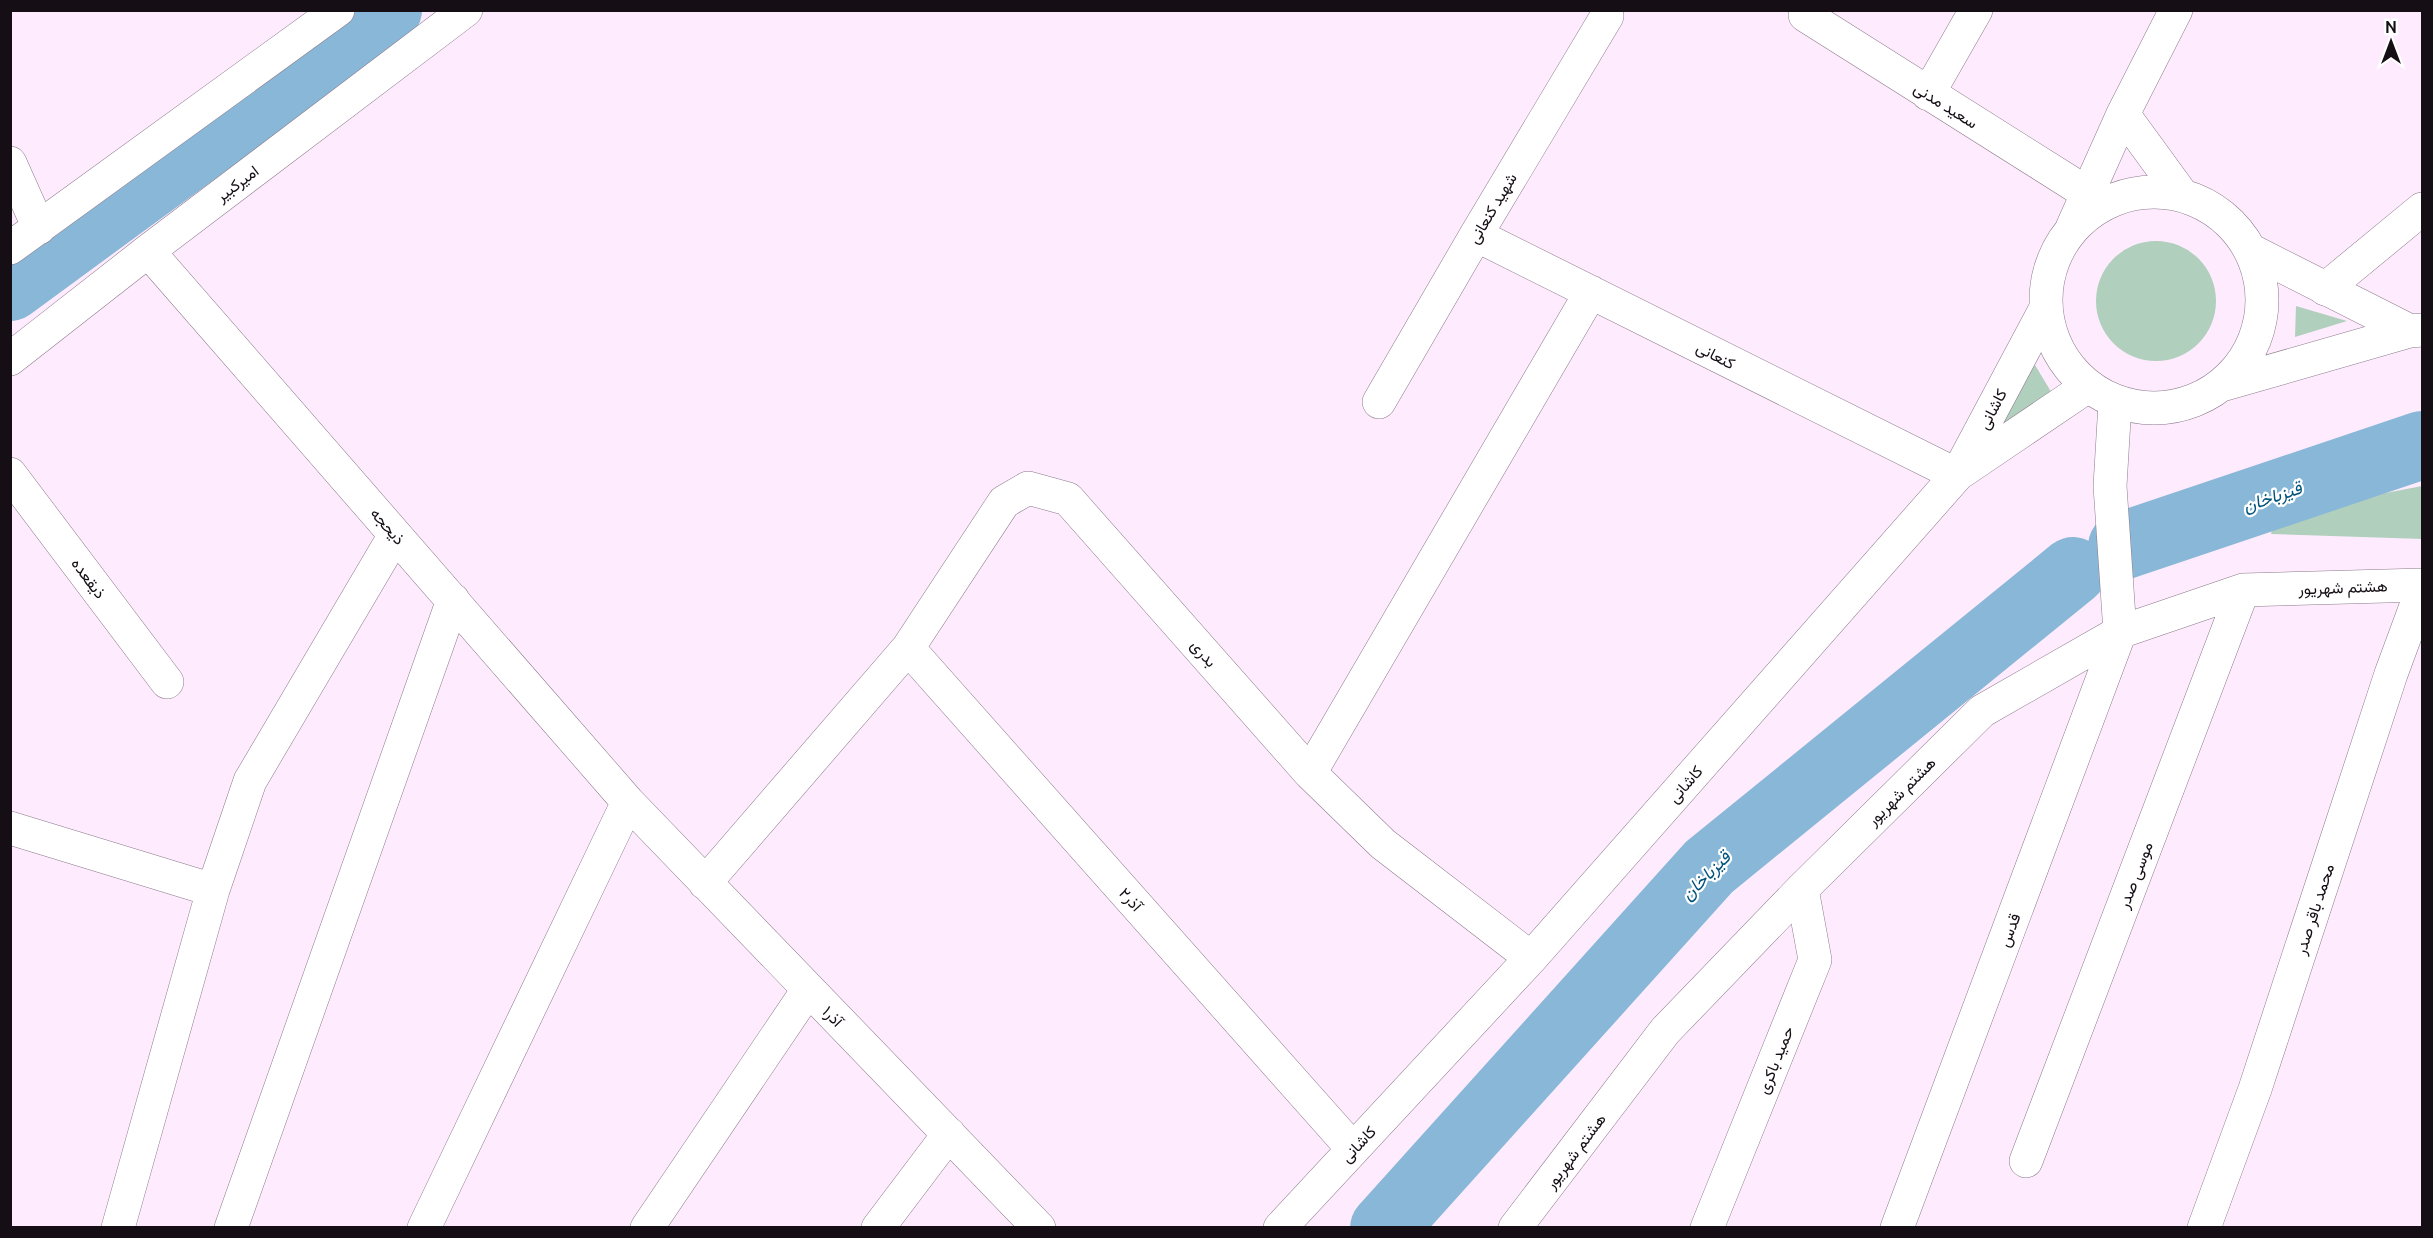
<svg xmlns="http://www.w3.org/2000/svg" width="2433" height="1238" viewBox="0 0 2433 1238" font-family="Ubuntu,Vazirmatn,sans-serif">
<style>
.green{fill:#b1cfbd}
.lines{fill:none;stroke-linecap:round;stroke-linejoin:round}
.river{stroke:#89b7d7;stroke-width:68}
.minor-casing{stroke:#8b7b8b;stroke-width:34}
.secondary-casing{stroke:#8b7b8b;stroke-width:34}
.minor{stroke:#fff;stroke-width:33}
.secondary{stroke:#fff;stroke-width:33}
.labels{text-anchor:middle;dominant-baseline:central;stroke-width:4.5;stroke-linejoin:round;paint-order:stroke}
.street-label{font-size:16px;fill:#150f15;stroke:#fff}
.water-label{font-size:18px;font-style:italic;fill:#00537c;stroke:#fff}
</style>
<rect width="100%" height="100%" fill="#feecfe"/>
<!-- green -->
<path class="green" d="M2096 301a60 60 0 1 1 120 0a60 60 0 1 1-120 0Z
M2296,306L2347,321L2295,337Z
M2035,365L2053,395L1984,439Z
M2422,486V539L2271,534L2276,514Z"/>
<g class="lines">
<!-- river -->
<path class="river" d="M10,287L388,10
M2122,546L2422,445
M1384,1228L1709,867L2073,571"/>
<defs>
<path id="minor" d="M1805,15L2087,193
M1928,94L1976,10
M10,163L39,228
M1476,235L1957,475
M10,248L338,10
M148,251L628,802L1039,1228
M2325,289L2422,209
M10,359L148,251L466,10
M1379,402L1476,235L1607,16
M1961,472L2088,386
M10,474L167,682
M908,648L1353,1149
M1310,773L1591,292
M10,828L213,890
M705,883L908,648L1004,502L1028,488L1068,499L1310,773L1383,844L1531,958
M2026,1161L2243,590
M118,1228L213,890L250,781L395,535
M231,1228L453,600
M424,1228L628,802
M647,1228L808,990
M878,1228L949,1134
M1280,1228L1531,958L1957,475L2046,308
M1515,1228L1665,1031L1802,889L1982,711L2120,632L2243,590L2422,585
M1707,1228L1815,960L1802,889
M1897,1228L2120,632L2110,486L2115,403
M2204,1228L2255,1089L2391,674L2422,590"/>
<path id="secondary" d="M2123,114L2182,195
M2046 300a108 108 0 1 1 216 0a108 108 0 1 1-216 0Z
M2072,228L2123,114L2176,10
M2252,251L2410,331
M2222,385L2410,331L2422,330"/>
</defs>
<!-- minor casing -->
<use href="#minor" class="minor-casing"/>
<!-- secondary casing -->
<use href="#secondary" class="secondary-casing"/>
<!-- minor -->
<use href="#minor" class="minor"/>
<!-- secondary -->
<use href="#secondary" class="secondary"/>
</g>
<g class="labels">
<!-- street labels -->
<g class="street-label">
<text transform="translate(1946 105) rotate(32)">سعید مدنی</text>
<text transform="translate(237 183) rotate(-37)">امیرکبیر</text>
<text transform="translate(1492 208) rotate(-59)">شهید کنعانی</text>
<text transform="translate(1716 355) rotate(27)">کنعانی</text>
<text transform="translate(1992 409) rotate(-62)">کاشانی</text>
<text transform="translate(388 526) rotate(49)">ذیحجه</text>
<text transform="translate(89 578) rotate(53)">ذیقعده</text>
<text transform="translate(2343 587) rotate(-2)">هشتم شهریور</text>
<text transform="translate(1204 653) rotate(49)">بدری</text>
<text transform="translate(1685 784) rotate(-49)">کاشانی</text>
<text transform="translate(1901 791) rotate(-45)">هشتم شهریور</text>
<text transform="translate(2135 875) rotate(-69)">موسی صدر</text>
<text transform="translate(1131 899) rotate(48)">آذر۲</text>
<text transform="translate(2314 909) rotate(-72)">محمد باقر صدر</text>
<text transform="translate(2009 930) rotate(-69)">قدس</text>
<text transform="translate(833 1016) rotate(46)">آذر۱</text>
<text transform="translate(1775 1060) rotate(-68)">حمید باکری</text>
<text transform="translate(1358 1144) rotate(-47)">کاشانی</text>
<text transform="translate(1575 1151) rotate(-53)">هشتم شهریور</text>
</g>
<!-- water labels -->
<g class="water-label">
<text transform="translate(2272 496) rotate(-19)">قیزباخان</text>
<text transform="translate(1705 875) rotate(-45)">قیزباخان</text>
</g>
</g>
<!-- border -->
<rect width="2433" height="1238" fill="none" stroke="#150f15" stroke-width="24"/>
<!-- north arrow -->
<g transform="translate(2391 42)" stroke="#ffffff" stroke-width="4.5" paint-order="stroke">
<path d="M0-4.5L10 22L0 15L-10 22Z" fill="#150f15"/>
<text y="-9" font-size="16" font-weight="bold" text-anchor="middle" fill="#150f15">N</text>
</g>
</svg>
